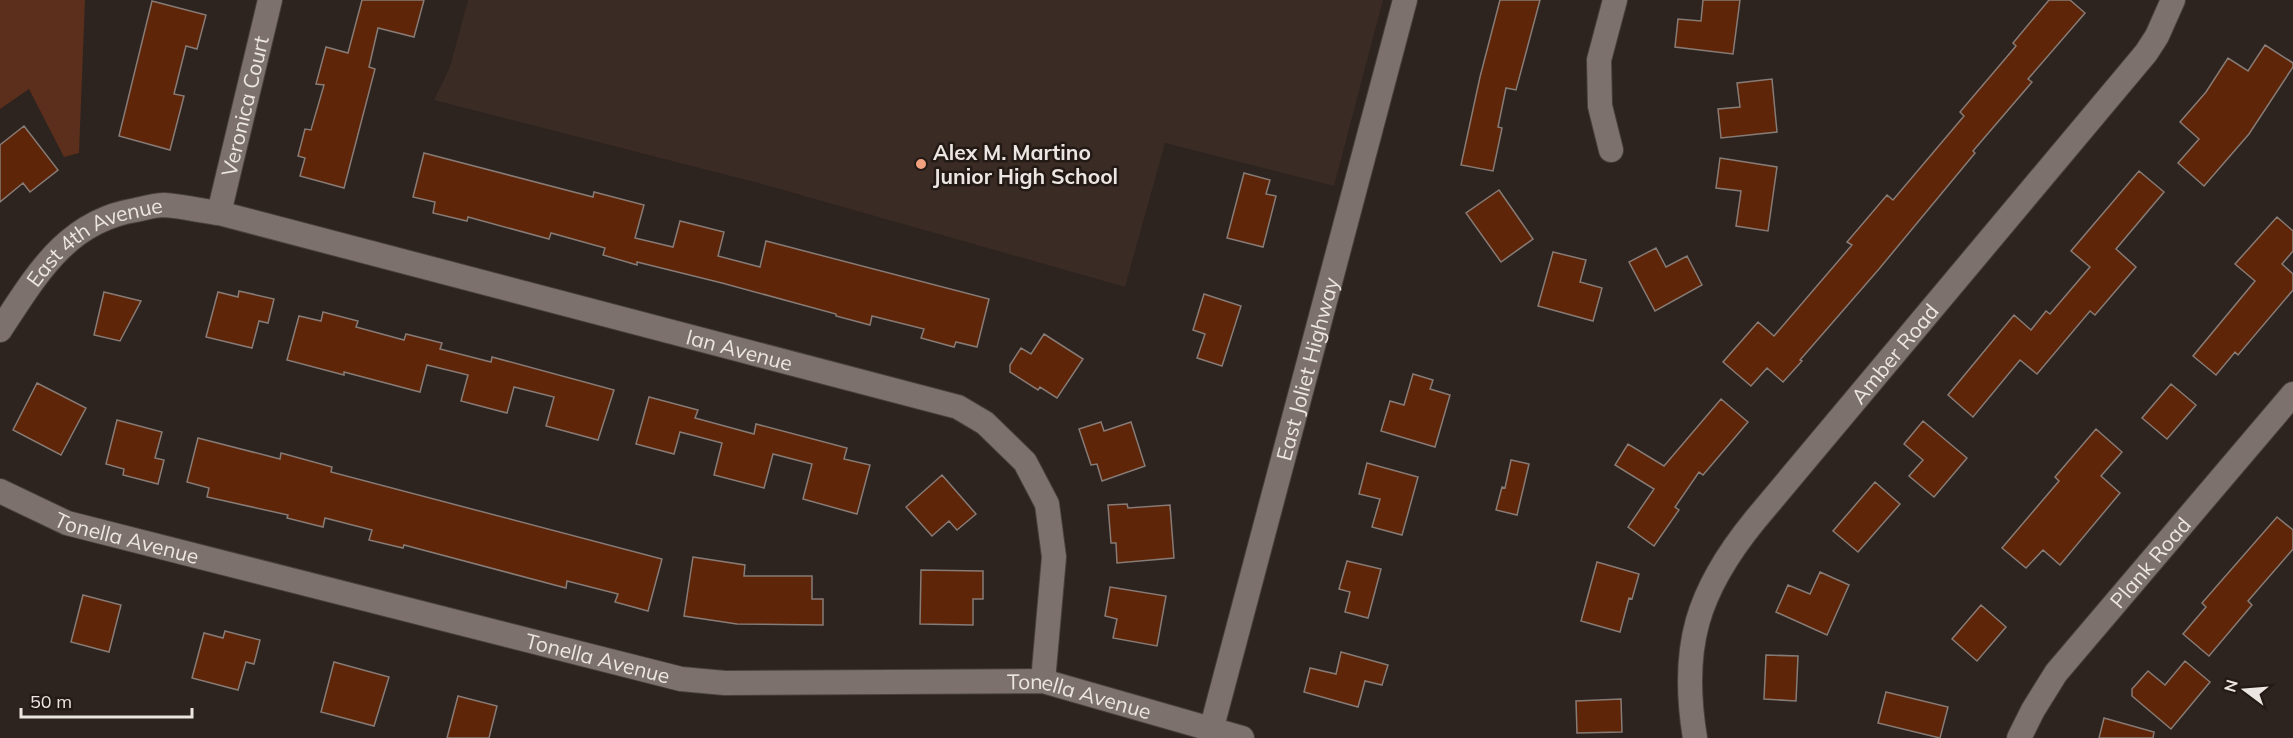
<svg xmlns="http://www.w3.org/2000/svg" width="2293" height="738" viewBox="0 0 2293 738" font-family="Mulish,sans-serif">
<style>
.built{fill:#3a2b24}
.green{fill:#5b2f1b}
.building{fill:#5e2508;stroke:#877b76;stroke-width:1.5}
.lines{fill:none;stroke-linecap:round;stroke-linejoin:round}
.minor-casing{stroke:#49403d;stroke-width:26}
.minor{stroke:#7d716d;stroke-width:24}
.poi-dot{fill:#f2a17e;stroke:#231a16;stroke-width:2}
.labels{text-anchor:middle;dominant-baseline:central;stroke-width:5;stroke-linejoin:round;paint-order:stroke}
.street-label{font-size:21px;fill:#ece6e3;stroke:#231a16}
.poi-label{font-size:21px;font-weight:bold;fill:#ece6e3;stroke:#231a16;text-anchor:start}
</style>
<rect width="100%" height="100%" fill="#2d231f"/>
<!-- built -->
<path class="built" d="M468,0H1383L1334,186L1165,143L1125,287L762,184L434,100L450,67Z"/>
<!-- green -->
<path class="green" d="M0,0H85L79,153L64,157L29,89L0,109Z"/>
<!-- building -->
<path class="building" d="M362,0H424L414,37L378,28L369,67L375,69L344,188L300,176L305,158L298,156L305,129L311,130L324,85L316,84L326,47L348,53Z
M1500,0H1540L1516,90L1506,88L1498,127L1502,128L1493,171L1461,165L1480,77Z
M1703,0H1740L1733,54L1675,47L1678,19L1701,21Z
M2049,0H2070L2085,13L2028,79L2032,82L1973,151L1975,153L1879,269L1800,360L1802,361L1783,382L1767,368L1751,386L1723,362L1758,322L1774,336L1852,245L1847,242L1887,195L1893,200L1964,116L1960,112L2016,46L2013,43Z
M152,1L206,15L197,49L186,46L174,94L184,96L170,150L119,136Z
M2265,45L2293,63V67L2249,134L2204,186L2178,163L2199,139L2180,122L2206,92L2228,58L2248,71Z
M1772,79L1777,132L1721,138L1718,109L1740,107L1737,83Z
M24,126L58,170L30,192L23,183L0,202V145Z
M424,153L593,197L594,192L644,205L635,238L673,247L680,221L724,232L718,256L760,267L766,241L989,299L977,347L956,342L954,347L921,338L924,329L872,316L870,325L836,316V314L722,283L637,262V265L603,255L605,248L551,233L549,239L468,217L467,221L433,213L435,202L413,197Z
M1720,158L1777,167L1768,231L1736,226L1741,191L1716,188Z
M2139,171L2164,192L2116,249L2136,267L2095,315L2090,311L2037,374L2020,360L1973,417L1948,395L2014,315L2031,330L2046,311L2050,314L2090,267L2071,251Z
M1244,173L1270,180L1266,194L1276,196L1263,247L1227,238Z
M1499,190L1533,239L1501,262L1466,213Z
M2277,217L2293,231V251L2282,264L2293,274V290L2238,355L2235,352L2216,375L2193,356L2255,281L2235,264Z
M1656,248L1666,267L1687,256L1702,285L1655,311L1629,262Z
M1553,252L1586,260L1580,282L1602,288L1593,321L1538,306Z
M239,291L274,299L268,323L259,321L252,348L206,337L218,292L238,297Z
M104,292L141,301L120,341L94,335Z
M1204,294L1241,306L1222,366L1197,358L1205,334L1193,330Z
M323,312L358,321L356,327L404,340L406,334L442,343L440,349L491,362L492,357L614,390L598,440L546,426L554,397L514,387L507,413L461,401L468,375L427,365L420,392L344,372V375L287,360L299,316L321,321Z
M1044,334L1083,359L1057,398L1040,387L1038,390L1010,372V365L1021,348L1031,354Z
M1413,374L1433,380L1430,389L1450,395L1435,447L1381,431L1390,401L1404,405Z
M37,383L86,408L61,455L13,430Z
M2171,384L2196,405L2167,439L2142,418Z
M649,397L698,410L695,418L754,434L756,424L847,448L844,459L870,465L857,514L803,499L812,464L773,454L764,488L714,475L722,443L680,432L674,454L636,444Z
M1721,399L1748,422L1703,475L1699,472L1675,507L1679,510L1654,546L1628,527L1654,489L1615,465L1628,444L1664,466Z
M117,420L162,432L155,458L164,460L158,484L123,475L124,469L106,464Z
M1923,421L1967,458L1934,497L1909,476L1923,460L1904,444Z
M1101,422L1104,431L1131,422L1145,466L1102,481L1097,464L1091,465L1079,429Z
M2096,429L2122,452L2101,476L2120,493L2060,565L2043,550L2026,568L2002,548L2059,481L2055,477Z
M198,438L280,459L281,453L332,467L331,472L662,559L648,611L615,602L618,594L567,581L566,588L404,545L403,548L369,540L372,530L325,518L323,527L287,518L288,515L207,497L209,488L187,482Z
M1511,460L1529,464L1517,515L1496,510L1502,487L1505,488Z
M1367,463L1418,477L1402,535L1372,527L1380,499L1359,494Z
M942,475L976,514L957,530L949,521L932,536L906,507Z
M1875,482L1900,504L1858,552L1833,531Z
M1127,504L1128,508L1170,505L1174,558L1117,563L1116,543H1111L1108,505Z
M2277,517L2293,530V549L2248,601L2252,605L2209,656L2183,634L2206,607L2202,603Z
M693,557L745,565L744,576H812V599H823V625L737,624L684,616Z
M1347,561L1381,569L1368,618L1345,612L1350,592L1339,589Z
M1597,562L1639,574L1632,599L1629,598L1620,632L1581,621Z
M921,570L983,571V599H973V625L920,624Z
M1820,572L1849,585L1827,635L1776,612L1788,585L1810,594Z
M1110,587L1166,596L1157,646L1113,638L1117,619L1105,616Z
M83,595L121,605L109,652L71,642Z
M1981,605L2006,627L1977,661L1952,639Z
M225,631L260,640L254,664L246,662L238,690L192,678L204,633L223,638Z
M1341,652L1388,665L1382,685L1365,681L1358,707L1304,692L1310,668L1336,674Z
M1766,655L1798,656L1796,701L1764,699Z
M2185,661L2210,682L2171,729L2132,696V689L2148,671L2165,685Z
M334,662L389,677L374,726L321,712Z
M1886,692L1948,707L1940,738L1878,723Z
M458,696L497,706L489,738H447Z
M1621,699L1622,732L1577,733L1576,701Z
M2104,718L2154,732L2153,738H2099Z"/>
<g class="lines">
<defs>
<g id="minor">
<path d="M1611,150L1600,106L1599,60L1615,0"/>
<path id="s1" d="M219,213L270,0"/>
<path id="s2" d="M0,330C36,276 66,221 136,210C145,208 155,205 164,205C182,206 201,211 219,213L958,407L985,423L1025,462L1047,504L1054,557L1043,681"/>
<path id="s3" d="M0,491L67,523L681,679L725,683L1043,681L1242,738"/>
<path id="s4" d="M1209,738L1405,0"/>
<path id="s5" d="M1695,738C1680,647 1697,591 1755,520L2146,53L2157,36L2173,0"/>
<path id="s6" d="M2019,738L2033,710L2056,673L2293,394"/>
</g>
</defs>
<!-- minor casing -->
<use href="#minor" class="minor-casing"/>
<!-- minor -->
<use href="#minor" class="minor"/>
</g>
<!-- markers -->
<circle class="poi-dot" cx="921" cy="164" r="6"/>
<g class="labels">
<!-- street labels -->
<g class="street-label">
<text stroke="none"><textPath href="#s1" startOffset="110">Veronica Court</textPath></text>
<text stroke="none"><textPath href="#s2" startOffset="135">East 4th Avenue</textPath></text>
<text stroke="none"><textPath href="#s2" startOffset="810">Ian Avenue</textPath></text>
<text stroke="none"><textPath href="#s5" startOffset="452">Amber Road</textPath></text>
<text stroke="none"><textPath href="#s4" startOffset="382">East Joliet Highway</textPath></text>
<text stroke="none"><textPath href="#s3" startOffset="136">Tonella Avenue</textPath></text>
<text stroke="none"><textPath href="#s6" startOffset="220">Plank Road</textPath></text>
<text stroke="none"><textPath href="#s3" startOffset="622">Tonella Avenue</textPath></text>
<text stroke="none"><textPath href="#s3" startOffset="1108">Tonella Avenue</textPath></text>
</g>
<!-- poi labels -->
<g class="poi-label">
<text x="933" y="152">Alex M. Martino<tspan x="933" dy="24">Junior High School</tspan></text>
</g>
</g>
<!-- north arrow -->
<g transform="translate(2245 690) rotate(286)" stroke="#231a16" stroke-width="4.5" paint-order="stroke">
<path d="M0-4.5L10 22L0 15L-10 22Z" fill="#ece6e3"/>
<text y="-9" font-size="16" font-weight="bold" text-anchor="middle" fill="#ece6e3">N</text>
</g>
<!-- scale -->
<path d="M21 708v9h171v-9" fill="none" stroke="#ece6e3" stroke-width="3"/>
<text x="30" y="708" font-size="18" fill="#ece6e3" stroke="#231a16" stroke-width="4.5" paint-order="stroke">50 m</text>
</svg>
